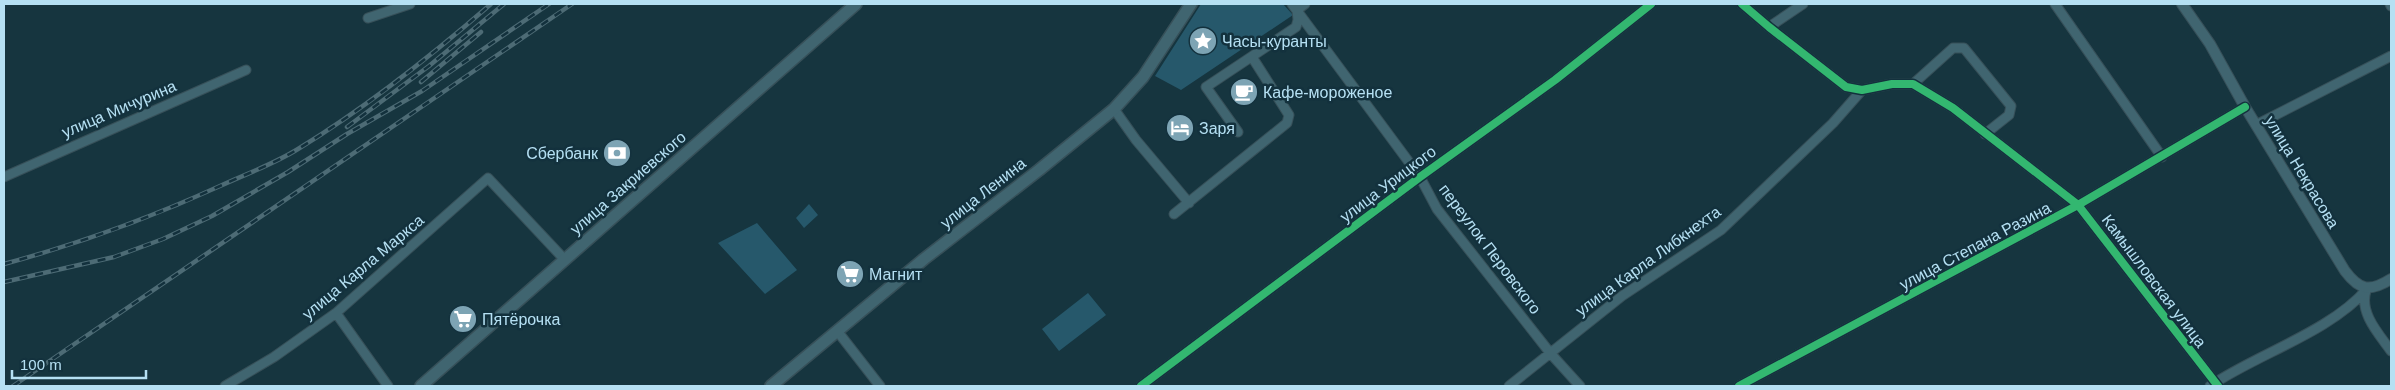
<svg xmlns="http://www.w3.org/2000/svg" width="2395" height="390" viewBox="0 0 2395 390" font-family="Helvetica,sans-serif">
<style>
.green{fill:#26586b}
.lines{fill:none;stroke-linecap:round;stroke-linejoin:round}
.minor-casing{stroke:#375059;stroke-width:11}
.tertiary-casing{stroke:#375059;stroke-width:12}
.secondary-casing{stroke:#375059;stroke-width:14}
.minor{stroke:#406570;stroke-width:9}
.tertiary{stroke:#406570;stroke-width:10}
.secondary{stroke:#406570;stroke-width:11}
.rail-casing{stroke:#4d6b75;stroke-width:4.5}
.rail{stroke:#13313d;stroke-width:2.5;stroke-dasharray:8;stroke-linecap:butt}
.cycleway-casing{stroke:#13313d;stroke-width:11}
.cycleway{stroke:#33b770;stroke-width:8}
.labels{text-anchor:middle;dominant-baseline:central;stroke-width:5;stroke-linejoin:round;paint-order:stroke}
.poi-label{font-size:16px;fill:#b5e0f3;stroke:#13313d;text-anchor:start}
.street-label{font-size:16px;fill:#b5e0f3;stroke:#13313d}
</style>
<rect width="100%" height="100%" fill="#16353f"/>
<!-- green -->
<path class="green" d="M1201,4H1283L1293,15L1181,90L1155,76Z
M809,204L818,215L804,228L796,218Z
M757,223L797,270L765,294L718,243Z
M1088,293L1106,315L1059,351L1042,329Z"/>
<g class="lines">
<defs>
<path id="minor" d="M1292,4L1420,177L1437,209L1551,354L1580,386
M1742,4L1769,27L1846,87L1862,90L1892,84H1913L1953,108L2078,205L2218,386
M2055,4L2162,157
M2390,4L2391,6
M368,18L410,4
M1769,27L1803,4
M1913,84L1953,48H1964L2011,106L2009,115L1985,134
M1114,109L1136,140L1189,203
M2256,125L2391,56
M1238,132L1206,87L1296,27L1298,20L1297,10L1305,4
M4,177L246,70
M1174,214L1287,123L1289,115L1252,57
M2366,291C2359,313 2379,334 2391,351
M336,313L388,386
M838,332L880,386
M225,386L274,357L336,313L488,178L565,260
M1141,386L1420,177L1555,80L1651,4
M1509,386L1622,296L1721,230L1833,123L1862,90
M1739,386L2078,205L2245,107
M2210,386C2257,354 2330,332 2367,289"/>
<path id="tertiary" d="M2182,4L2210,44L2245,107L2345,271C2360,291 2370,292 2391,279"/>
<path id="secondary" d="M421,386L856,4
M771,386L924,259L1039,170L1114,109L1143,77L1191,4"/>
</defs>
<!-- minor casing -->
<use href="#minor" class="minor-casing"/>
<!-- tertiary casing -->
<use href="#tertiary" class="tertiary-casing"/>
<!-- secondary casing -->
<use href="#secondary" class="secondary-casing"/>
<!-- minor -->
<use href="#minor" class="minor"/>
<!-- tertiary -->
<use href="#tertiary" class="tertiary"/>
<!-- secondary -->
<use href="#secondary" class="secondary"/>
<defs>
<path id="rail" d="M421,82L481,32
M347,127L429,66L504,4
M4,264C78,244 150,218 220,186C246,174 274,164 298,149C367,107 431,56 491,4
M4,282L114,257L163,239L212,216L288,172L347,134L422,91L549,4
M13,386L572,4"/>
</defs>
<!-- rail casing -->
<use href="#rail" class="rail-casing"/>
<!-- rail -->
<use href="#rail" class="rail"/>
<defs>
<path id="cycleway" d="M1742,4L1769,27L1846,87L1862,90L1892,84H1913L1953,108L2078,205L2218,386
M1141,386L1420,177L1555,80L1651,4
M1739,386L2078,205L2245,107"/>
</defs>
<!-- cycleway casing -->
<use href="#cycleway" class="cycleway-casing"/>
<!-- cycleway -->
<use href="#cycleway" class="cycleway"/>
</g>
<!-- icons -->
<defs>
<symbol id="sight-disc" viewBox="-11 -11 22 22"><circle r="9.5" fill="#7da4b4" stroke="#13313d"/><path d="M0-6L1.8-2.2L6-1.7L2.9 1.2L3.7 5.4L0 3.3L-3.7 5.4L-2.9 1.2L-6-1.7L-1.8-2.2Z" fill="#fff"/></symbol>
<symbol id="cafe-disc" viewBox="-11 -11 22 22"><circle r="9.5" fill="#7da4b4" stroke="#13313d"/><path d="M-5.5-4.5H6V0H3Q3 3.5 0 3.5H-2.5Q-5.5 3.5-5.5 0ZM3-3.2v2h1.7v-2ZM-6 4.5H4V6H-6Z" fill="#fff"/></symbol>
<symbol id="hotel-disc" viewBox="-11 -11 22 22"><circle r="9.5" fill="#7da4b4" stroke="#13313d"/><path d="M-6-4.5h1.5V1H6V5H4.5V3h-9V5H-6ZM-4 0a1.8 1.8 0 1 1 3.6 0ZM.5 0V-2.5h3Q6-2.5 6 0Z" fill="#fff"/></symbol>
<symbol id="bank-disc" viewBox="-11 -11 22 22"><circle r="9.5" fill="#7da4b4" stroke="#13313d"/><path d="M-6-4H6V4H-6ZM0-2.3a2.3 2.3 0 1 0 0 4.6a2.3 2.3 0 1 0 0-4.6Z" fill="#fff"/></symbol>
<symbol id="supermarket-disc" viewBox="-11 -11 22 22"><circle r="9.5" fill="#7da4b4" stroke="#13313d"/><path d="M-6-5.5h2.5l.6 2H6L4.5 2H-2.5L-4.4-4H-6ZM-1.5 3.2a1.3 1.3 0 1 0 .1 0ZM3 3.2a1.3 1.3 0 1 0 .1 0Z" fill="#fff"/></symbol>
</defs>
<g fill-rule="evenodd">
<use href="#sight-disc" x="1187" y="25" width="32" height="32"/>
<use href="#cafe-disc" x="1228" y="76" width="32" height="32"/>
<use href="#hotel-disc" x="1164" y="112" width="32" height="32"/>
<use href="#bank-disc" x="601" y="137" width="32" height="32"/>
<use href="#supermarket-disc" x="834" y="258" width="32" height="32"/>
<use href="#supermarket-disc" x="447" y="303" width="32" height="32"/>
</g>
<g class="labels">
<!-- poi labels -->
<g class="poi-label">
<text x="1222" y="41">Часы-куранты</text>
<text x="1263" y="92">Кафе-мороженое</text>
<text x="1199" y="128">Заря</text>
<text x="598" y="153" text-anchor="end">Сбербанк</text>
<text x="869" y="274">Магнит</text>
<text x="482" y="319">Пятёрочка</text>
</g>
<!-- street labels -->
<g class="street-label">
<text transform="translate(119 109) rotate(-23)">улица Мичурина</text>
<text transform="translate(2302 172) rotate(59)">улица Некрасова</text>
<text transform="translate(628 183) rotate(-41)">улица Закриевского</text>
<text transform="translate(1388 184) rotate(-37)">улица Урицкого</text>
<text transform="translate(983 193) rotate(-38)">улица Ленина</text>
<text transform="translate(1975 246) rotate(-28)">улица Степана Разина</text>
<text transform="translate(1490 249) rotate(53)">переулок Перовского</text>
<text transform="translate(1648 261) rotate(-36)">улица Карла Либкнехта</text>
<text transform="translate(363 267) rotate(-40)">улица Карла Маркса</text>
<text transform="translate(2154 281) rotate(53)">Камышловская улица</text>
</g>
</g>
<!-- border -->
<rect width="2395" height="390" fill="none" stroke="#b5e0f3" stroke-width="10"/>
<!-- scale -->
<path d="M12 370v8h134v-8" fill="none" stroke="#b5e0f3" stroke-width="2.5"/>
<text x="20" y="370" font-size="15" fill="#b5e0f3" stroke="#13313d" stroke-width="4" paint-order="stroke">100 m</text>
</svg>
